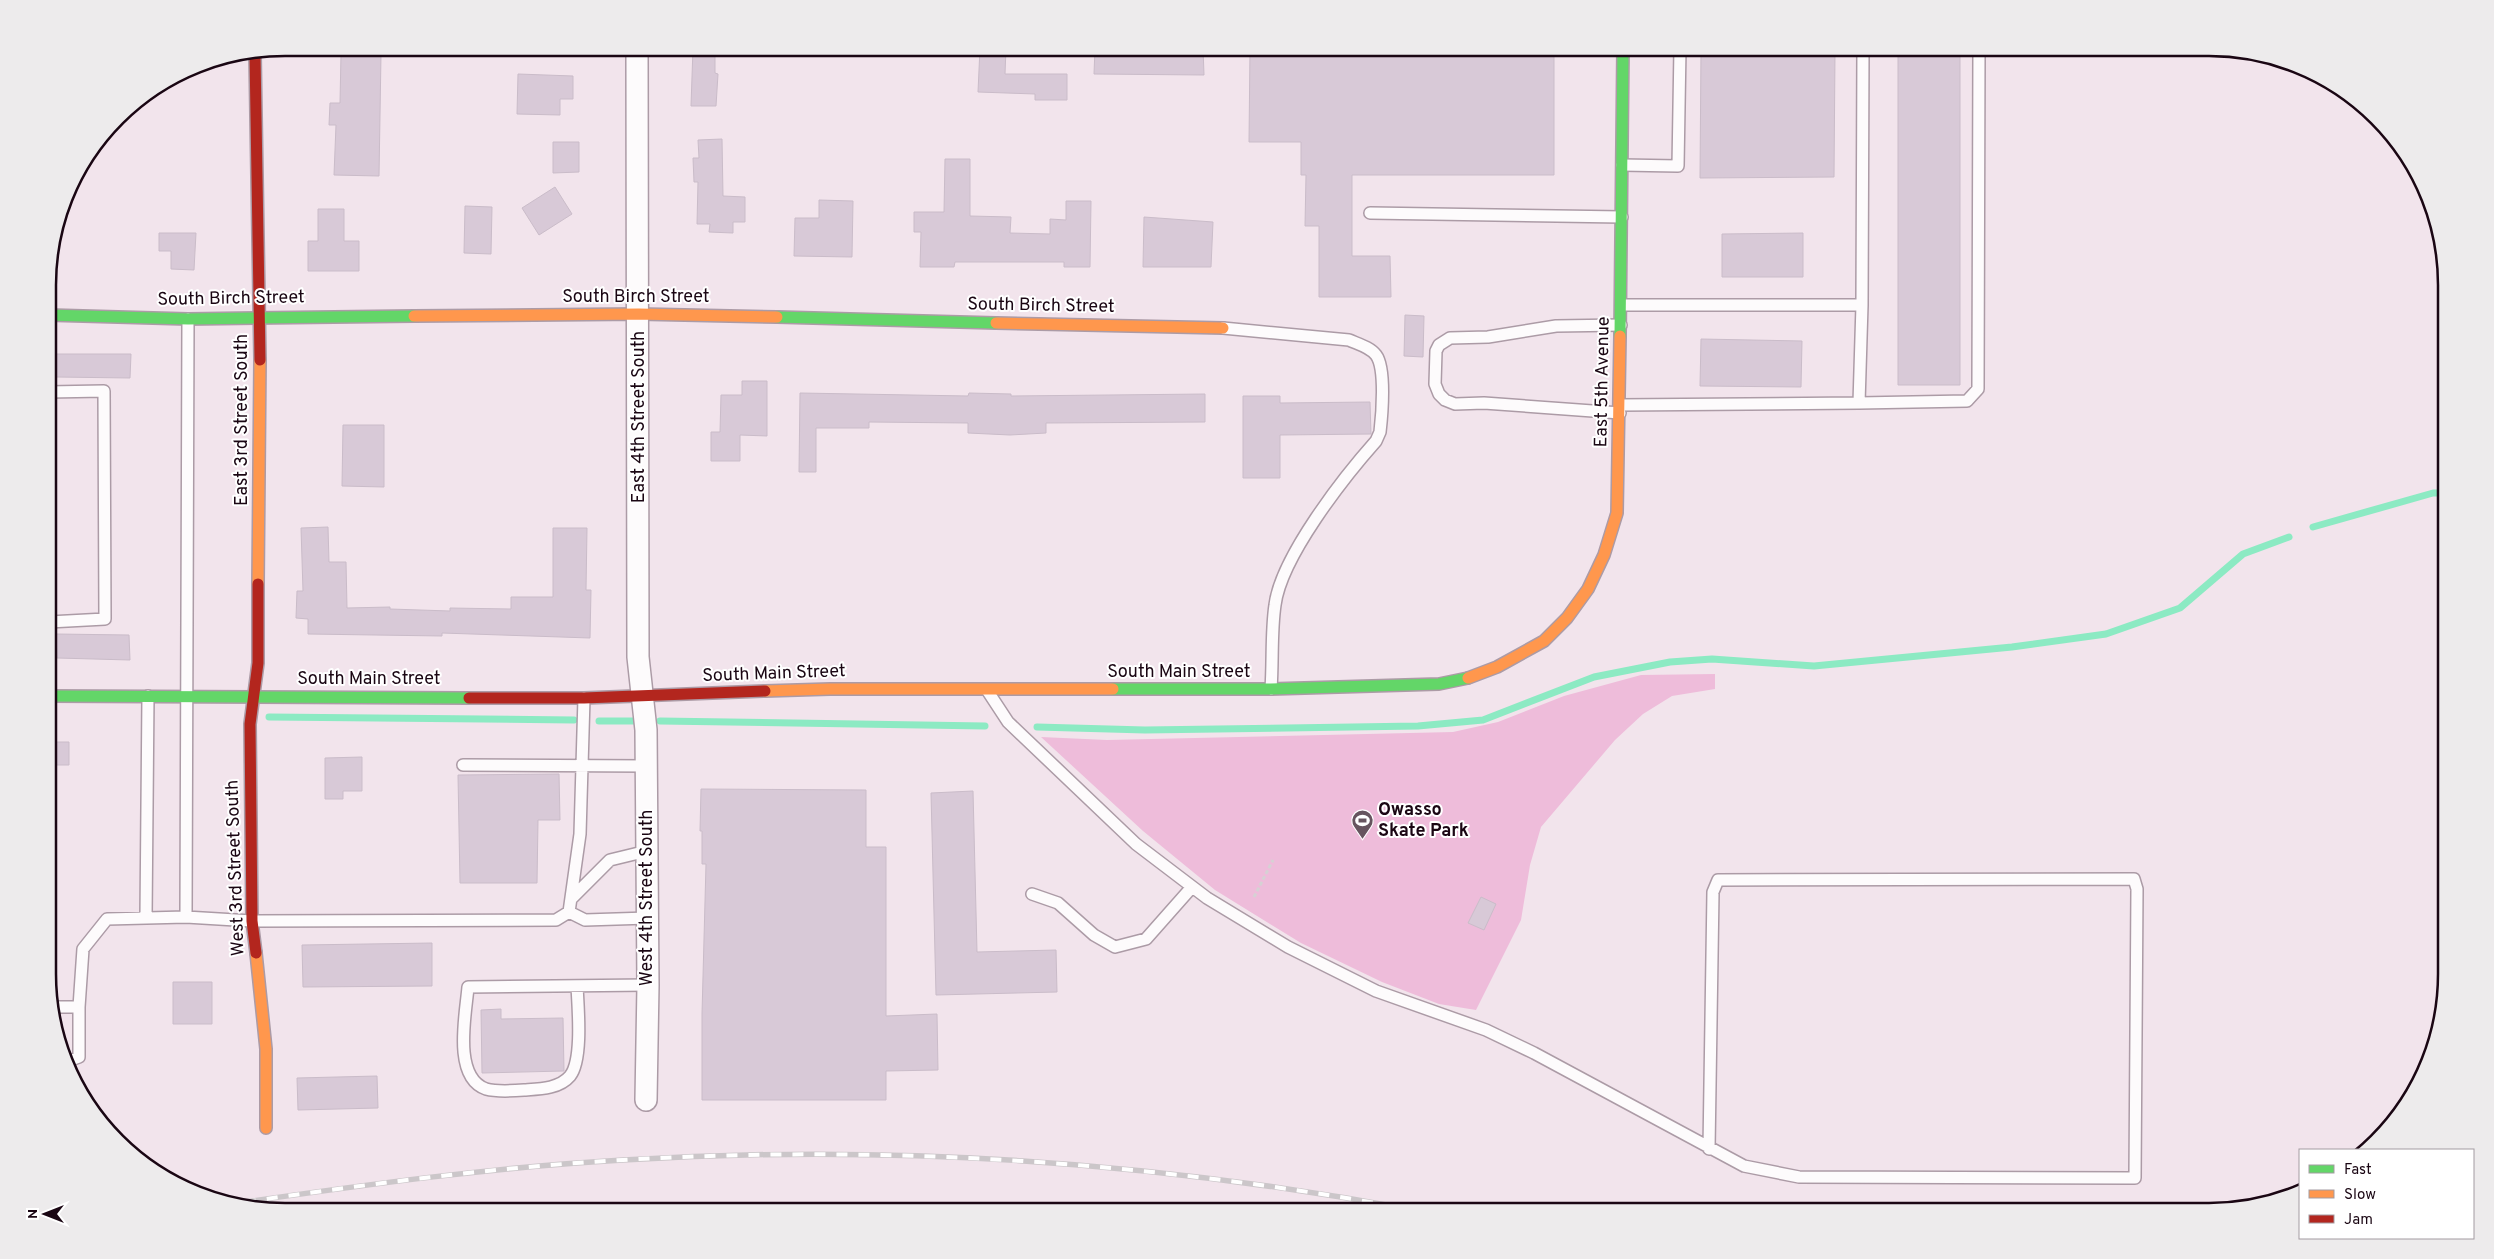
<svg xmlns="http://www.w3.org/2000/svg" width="2494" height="1259" viewBox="0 0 2494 1259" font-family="Overpass,sans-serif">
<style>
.green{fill:#eebcda}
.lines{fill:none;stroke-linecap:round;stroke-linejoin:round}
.stream{stroke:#8ceac3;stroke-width:7}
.building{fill:#d8c9d7;stroke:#cabcc9}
.lane-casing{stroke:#ac9ba6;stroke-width:14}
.street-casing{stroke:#ac9ba6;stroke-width:24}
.fast-casing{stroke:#ac9ba6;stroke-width:14}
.slow-casing{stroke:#ac9ba6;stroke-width:14}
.jam-casing{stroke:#ac9ba6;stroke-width:14}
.path{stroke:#d6d1d4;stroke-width:3;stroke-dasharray:4 2.5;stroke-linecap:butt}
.lane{stroke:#fdfbfc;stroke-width:11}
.street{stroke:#fdfbfc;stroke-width:21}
.fast{stroke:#63d668;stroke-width:11}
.slow{stroke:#ff974d;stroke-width:11}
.jam{stroke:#b3261e;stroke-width:11}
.rail-casing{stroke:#cbc6c9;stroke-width:5.5}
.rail{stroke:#fff;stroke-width:4;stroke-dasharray:11;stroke-linecap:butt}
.labels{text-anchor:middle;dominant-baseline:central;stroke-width:4;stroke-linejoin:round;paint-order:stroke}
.street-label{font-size:18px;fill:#1a0613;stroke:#fff}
.poi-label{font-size:18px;font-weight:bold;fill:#1a0613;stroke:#fff;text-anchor:start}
.rim{fill:none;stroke:#1a0613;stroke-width:2.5}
</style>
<rect width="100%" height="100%" fill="#f2e4ec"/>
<!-- green -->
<path class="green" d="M1715,674V689L1672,696L1643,714L1615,740L1541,827L1530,865L1521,920L1476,1010L1439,1004L1382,982L1301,943L1215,890L1143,831L1041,737L1107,740L1453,732L1498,722L1564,696L1641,675Z"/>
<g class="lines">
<!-- stream -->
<path class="stream" d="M2313,527L2433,493H2445
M269,717L574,720
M599,721H635
M660,721L985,726
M1037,727L1145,730L1418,726L1483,720L1594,677L1670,662L1712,659L1814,666L2012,647L2106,634L2180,608L2243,554L2289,537"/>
</g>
<!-- building -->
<path class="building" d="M693,48H715V73L718,74L716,106H691Z
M980,48H1006L1005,74H1067V100H1035V94L978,92Z
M1095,48H1136V49L1203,48L1204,75L1094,74Z
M1250,48H1554V175H1352V256H1390L1391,297H1319V226H1305L1306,175H1301V142H1249Z
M1701,50L1835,51L1834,177L1700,178Z
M1898,50H1960V385H1898Z
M341,54H381L379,176L334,175L336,125H329L330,103H340Z
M518,74L573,76V99H560V115L517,114Z
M722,139L723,196L745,197V222H733V233L709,232L710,224H697L698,182H694L693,158H699L698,140Z
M553,142H579V172L553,173Z
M945,159H970V216L1011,217L1010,233L1050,234V219L1066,220V201H1091L1090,267H1064V262H955L954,267H920L921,232H914V212H944Z
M555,187L572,214L539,235L522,208Z
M819,200L853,201L852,257L794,256L795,218H819Z
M465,206L492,207L491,254L464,253Z
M318,209H344V241H359V271H308V241H318Z
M1144,217L1213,222L1211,267H1143Z
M159,233H196L194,270L171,269V251H159Z
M1803,233V277H1722V234Z
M1405,315L1424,316L1423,357L1404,356Z
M1701,339L1802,341L1801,387L1700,386Z
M56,354H131L130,378L56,377Z
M742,381H767V436L740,435V461H711V432H720L721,395H742Z
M800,393L968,396L969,393L1011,394V396L1205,394V422L1046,423V433L1010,435L968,433V423L869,422V428H816V472H799Z
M1243,396H1280V403L1370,402L1371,434L1280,435V478H1243Z
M343,425H384V487L342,486Z
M328,527L329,562H346L347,608L390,607V609L450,611V608L511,609V597H553V528H587L586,590H591L590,638L442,633V636L308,634V619L296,618L297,591H303L301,528Z
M56,634L129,635L130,660L57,658Z
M49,742H69V765H49Z
M362,757V791H343V799H325V758Z
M559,774L560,820H538L537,883H460L458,775Z
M701,789L866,790V847H886V1016L937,1014L938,1070L886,1071V1100H702V1014L706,864H702V831H700Z
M973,791L977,952L1056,950L1057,992L936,995L931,793Z
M1481,897L1496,904L1484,930L1468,923Z
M432,943V986L303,987L302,945Z
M173,982H212V1024H173Z
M501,1009V1019L563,1018L564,1071L482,1073L481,1010Z
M377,1076L378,1108L298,1110L297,1078Z"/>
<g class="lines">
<defs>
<path id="lane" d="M1622,165L1678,166L1680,48
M1370,213L1622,217
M1621,305H1862L1863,48
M1223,328L1349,340C1358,344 1370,347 1376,355C1386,368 1382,415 1380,432L1376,441C1344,477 1281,557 1275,605C1271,632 1273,661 1271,689
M48,392L104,391L105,619L49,622
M1859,403L1967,401L1978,389L1979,48
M1620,405L1859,403L1862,305
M1620,413L1484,403L1455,404L1445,400L1439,394L1435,384L1436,351L1439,345L1450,338L1488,337L1556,326L1621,325
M987,690L1008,722L1136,844L1207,898L1288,947L1376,991L1486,1030L1534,1053L1744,1166L1799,1177L2135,1178L2137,889L2134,879L1718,880L1713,892L1709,1149
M463,765L647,766
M1032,894L1058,903L1094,935L1115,947L1146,939L1192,887
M571,899L610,860L647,851
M569,912L585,920L648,918
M146,917L148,696
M186,917L188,319
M577,986C578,1007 583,1060 570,1076C559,1089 539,1089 524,1090C512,1091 497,1092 486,1089C452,1077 466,1013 468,987L648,985
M50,1007H79
M65,1062L79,1057V1007L83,949L107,919L186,917L252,921L556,920L569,912L580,834L584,698"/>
<path id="street" d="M637,48L638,657L646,730L648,985L646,1100"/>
<path id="fast" d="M48,315L188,319L414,316
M777,317L996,323
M1620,336L1623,48
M1113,689H1271L1439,684L1468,678
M49,696L469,698"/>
<path id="slow" d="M414,316L639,314L777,317
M996,323L1223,328
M258,584L260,360
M1468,678L1497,667L1544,641L1567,618L1588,589L1604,555L1617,513L1620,336
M765,691L830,689H1113
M256,953L266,1049V1128"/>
<path id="jam" d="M255,54L260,360
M469,698H584L765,691
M256,953L252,921L250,724L258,663V584"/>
</defs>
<!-- lane casing -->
<use href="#lane" class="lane-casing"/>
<!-- street casing -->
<use href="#street" class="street-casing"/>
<!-- fast casing -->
<use href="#fast" class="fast-casing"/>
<!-- slow casing -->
<use href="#slow" class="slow-casing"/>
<!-- jam casing -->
<use href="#jam" class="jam-casing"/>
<!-- path -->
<path class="path" d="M1254,897L1273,860"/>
<!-- lane -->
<use href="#lane" class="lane"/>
<!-- street -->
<use href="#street" class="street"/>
<!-- fast -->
<use href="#fast" class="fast"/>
<!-- slow -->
<use href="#slow" class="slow"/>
<!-- jam -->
<use href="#jam" class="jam"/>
<defs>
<path id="rail" d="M2362,1150L2400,1112
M245,1202C370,1184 496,1167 623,1160C889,1144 1159,1162 1420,1211"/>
</defs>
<!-- rail casing -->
<use href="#rail" class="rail-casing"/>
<!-- rail -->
<use href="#rail" class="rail"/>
</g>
<!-- icons -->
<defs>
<symbol id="stadium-pin" viewBox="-11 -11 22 30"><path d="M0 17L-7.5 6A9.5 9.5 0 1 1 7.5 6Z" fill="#66545f" stroke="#fff"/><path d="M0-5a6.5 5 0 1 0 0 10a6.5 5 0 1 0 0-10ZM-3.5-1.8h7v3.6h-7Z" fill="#fff"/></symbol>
</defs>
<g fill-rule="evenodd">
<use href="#stadium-pin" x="1350" y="808" width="25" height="34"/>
</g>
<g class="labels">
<!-- street labels -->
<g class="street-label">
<text x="636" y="297">South Birch Street</text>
<text transform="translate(231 299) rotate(-1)">South Birch Street</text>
<text transform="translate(1041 306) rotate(1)">South Birch Street</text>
<text transform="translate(1603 382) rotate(-89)">East 5th Avenue</text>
<text transform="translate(639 417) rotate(-90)">East 4th Street South</text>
<text transform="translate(242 420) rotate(-90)">East 3rd Street South</text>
<text x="1179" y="672">South Main Street</text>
<text transform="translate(774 674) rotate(-2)">South Main Street</text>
<text x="369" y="679">South Main Street</text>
<text transform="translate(236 868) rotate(-92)">West 3rd Street South</text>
<text transform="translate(647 898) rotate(-90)">West 4th Street South</text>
</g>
<!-- poi labels -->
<g class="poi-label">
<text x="1378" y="810">Owasso<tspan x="1378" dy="21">Skate Park</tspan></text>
</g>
</g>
<!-- crop -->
<path d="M0 0H2494V1259H0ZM285 56H2209A229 229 0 0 1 2438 285V974A229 229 0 0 1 2209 1203H285A229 229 0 0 1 56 974V285A229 229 0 0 1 285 56Z" fill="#edebec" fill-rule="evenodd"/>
<path class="rim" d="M285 56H2209A229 229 0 0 1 2438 285V974A229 229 0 0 1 2209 1203H285A229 229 0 0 1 56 974V285A229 229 0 0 1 285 56Z"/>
<!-- legend -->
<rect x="2299" y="1149" width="175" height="90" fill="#ffffff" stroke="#a39ba1"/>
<rect x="2309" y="1165" width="25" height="8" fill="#63d668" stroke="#a39ba1"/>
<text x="2344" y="1174" font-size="15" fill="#1a0613">Fast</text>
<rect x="2309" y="1190" width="25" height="8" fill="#ff974d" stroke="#a39ba1"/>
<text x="2344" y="1199" font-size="15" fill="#1a0613">Slow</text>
<rect x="2309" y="1215" width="25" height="8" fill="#b3261e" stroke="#a39ba1"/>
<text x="2344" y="1224" font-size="15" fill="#1a0613">Jam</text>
<!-- north arrow -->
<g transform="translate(45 1214) rotate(270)" stroke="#ffffff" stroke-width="4" paint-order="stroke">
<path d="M0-4L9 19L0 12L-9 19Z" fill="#1a0613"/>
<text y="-8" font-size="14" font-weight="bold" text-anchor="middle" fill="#1a0613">N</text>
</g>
</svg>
